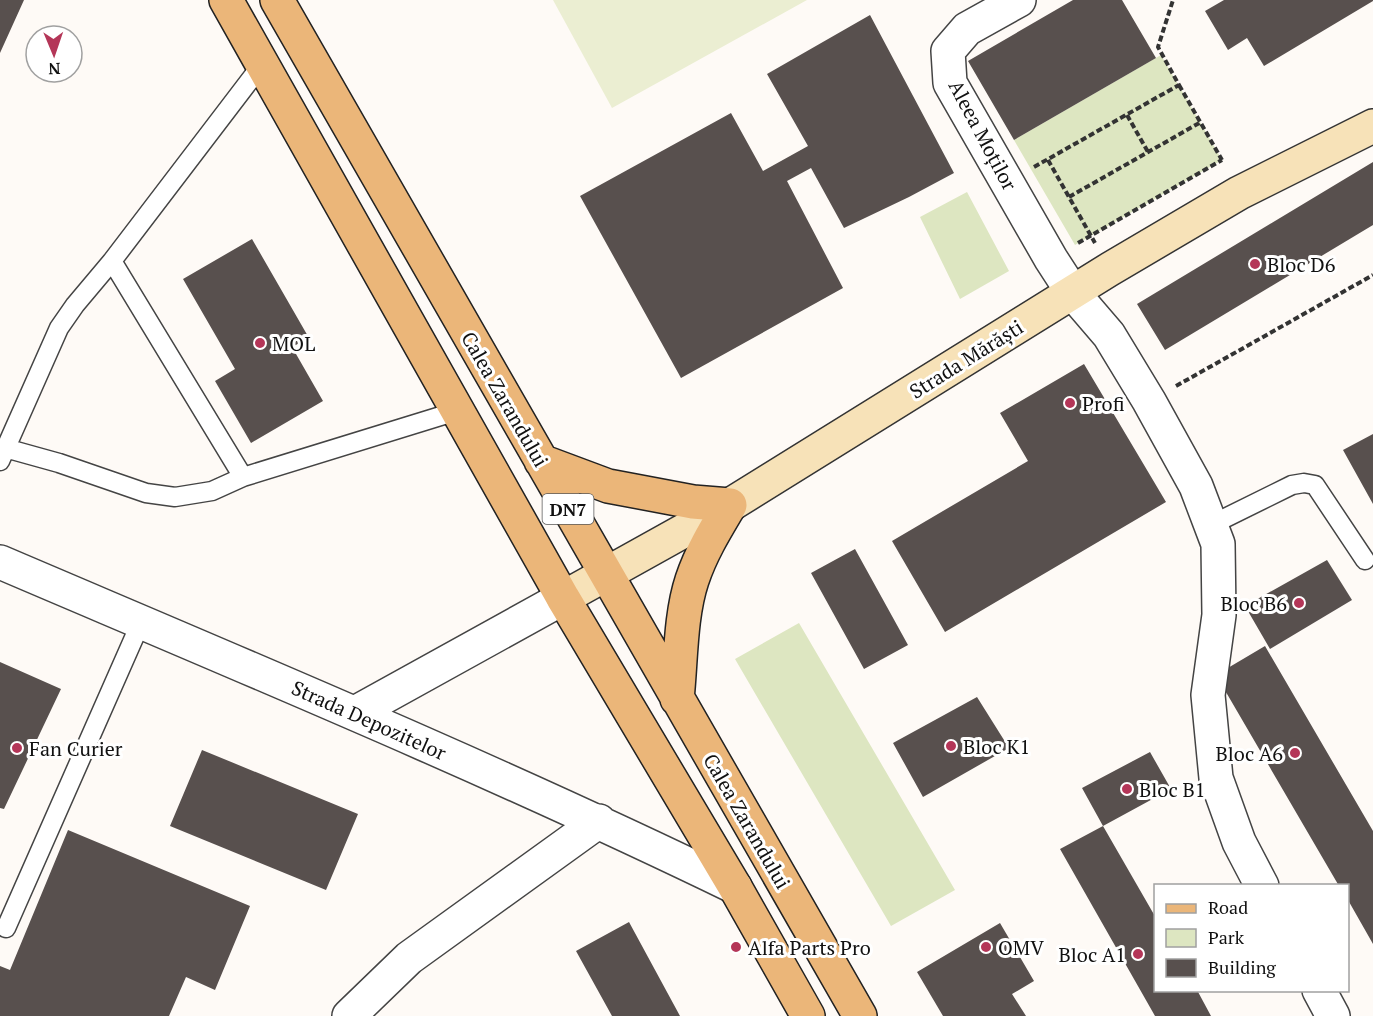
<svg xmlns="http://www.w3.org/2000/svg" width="1373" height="1016" viewBox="0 0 1373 1016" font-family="'PT Serif',serif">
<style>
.green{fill:#dde6c1}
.pitch{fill:#ebeed2}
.building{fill:#58504e}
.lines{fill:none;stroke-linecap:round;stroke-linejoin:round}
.service-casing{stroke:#444;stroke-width:21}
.minor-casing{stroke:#444;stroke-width:36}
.secondary-casing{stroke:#333;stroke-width:36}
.primary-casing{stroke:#222;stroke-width:36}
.path{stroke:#333;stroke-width:4;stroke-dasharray:6 3;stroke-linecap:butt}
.service{stroke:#fff;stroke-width:18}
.minor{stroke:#fff;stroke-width:33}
.secondary{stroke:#f7e2b8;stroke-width:33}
.primary{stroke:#ebb679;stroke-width:33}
.poi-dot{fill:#b43658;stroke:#fff;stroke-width:2}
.labels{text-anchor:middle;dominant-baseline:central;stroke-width:6;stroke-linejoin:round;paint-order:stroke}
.shield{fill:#fff;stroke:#585858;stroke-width:1.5}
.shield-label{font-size:18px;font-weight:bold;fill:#111}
.street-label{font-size:20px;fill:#111;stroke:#fff}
.poi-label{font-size:20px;fill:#111;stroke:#fff;text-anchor:start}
</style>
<rect width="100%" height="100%" fill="#fefaf6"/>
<!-- green -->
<path class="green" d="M1161,55L1222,160L1075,245L1014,140Z
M967,192L1009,271L960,299L920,217Z
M799,623L955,890L891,926L735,659Z"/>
<!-- pitch -->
<path class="pitch" d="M553,0H807L612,108Z"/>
<!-- building -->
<path class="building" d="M0,0H24L0,53Z
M1073,0H1122L1156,58L1014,140L968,61Z
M1224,0H1373V1L1264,66L1247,38L1228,50L1205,11Z
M870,15L954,173L909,197L844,228L811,168L787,181L843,288L681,378L580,196L731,113L763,171L808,146L767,74Z
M1373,162V225L1165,350L1137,304Z
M252,239L309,338L292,347L323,401L251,443L215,381L235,369L183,279Z
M1084,364L1166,502L945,632L892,541L1028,461L1000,413Z
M1373,434V504L1343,450Z
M855,549L908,645L864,669L811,573Z
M1327,560L1352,600L1270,649L1245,606Z
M1265,646L1373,831V944L1348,900V886H1339L1216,675Z
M0,662L61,689L4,809L0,808Z
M977,697L1009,748L923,797L893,743Z
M202,750L358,814L326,890L170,826Z
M1150,752L1171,789L1103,826L1082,788Z
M1103,826L1156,918V990H1197L1211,1016H1155L1060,849Z
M68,830L250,906L215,990L186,977L169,1016H0V966L10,970Z
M629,922L680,1016H612L576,951Z
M1000,923L1034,981L1012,994L1026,1016H943L917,972Z"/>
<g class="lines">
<defs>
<path id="service" d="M263,63L112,261L243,477L457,411
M5,448L59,463L146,493L175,497L212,491L243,477
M0,461L59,328L75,305L112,261
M1211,525L1292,485L1304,483L1315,485L1365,560
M6,928L141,622"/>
<path id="minor" d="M1019,0L967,29L948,51L950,83L1051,259L1073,293L1109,335L1149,401L1196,486L1218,544L1219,615L1208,695L1216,778L1239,842L1262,886
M0,562C246,667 494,770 735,887
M355,713L563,598
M1319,990L1333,1016
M349,1016L409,958L599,821"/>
<path id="secondary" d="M563,598L730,505L1110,269L1239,193L1373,126"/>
<path id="primary" d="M226,0L563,598L735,887L808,1016
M277,0L860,1016
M541,461L608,486L693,502L730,505C715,530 701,553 692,580C680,616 681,662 677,699"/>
</defs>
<!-- service casing -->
<use href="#service" class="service-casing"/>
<!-- minor casing -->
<use href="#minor" class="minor-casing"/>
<!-- secondary casing -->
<use href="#secondary" class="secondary-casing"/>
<!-- primary casing -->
<use href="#primary" class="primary-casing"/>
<!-- path -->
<path class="path" d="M1179,85L1222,160
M1127,115L1148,152
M1048,160L1095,243
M1034,167L1179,85L1158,47L1173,0
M1069,197L1201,122
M1078,243L1222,160
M1176,386L1373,275"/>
<!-- service -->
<use href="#service" class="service"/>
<!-- minor -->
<use href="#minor" class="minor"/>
<!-- secondary -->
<use href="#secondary" class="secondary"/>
<!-- primary -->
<use href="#primary" class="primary"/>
</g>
<!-- markers -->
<g class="poi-dot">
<circle cx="1255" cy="264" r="6"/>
<circle cx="260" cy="343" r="6"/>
<circle cx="1070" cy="403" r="6"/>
<circle cx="1299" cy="603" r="6"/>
<circle cx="951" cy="746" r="6"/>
<circle cx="17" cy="748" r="6"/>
<circle cx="1295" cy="753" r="6"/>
<circle cx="1127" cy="789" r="6"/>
<circle cx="736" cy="947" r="6"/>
<circle cx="986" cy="947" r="6"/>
<circle cx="1138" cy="954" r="6"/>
</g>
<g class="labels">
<!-- shield labels -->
<rect class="shield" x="542.5" y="494" width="51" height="30" rx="4.5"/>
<g class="shield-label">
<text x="568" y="509">DN7</text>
</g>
<!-- street labels -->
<g class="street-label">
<text transform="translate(983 135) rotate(62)">Aleea Moților</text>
<text transform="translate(966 359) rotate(-32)">Strada Mărăști</text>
<text transform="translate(505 399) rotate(60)">Calea Zarandului</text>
<text transform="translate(369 720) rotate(24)">Strada Depozitelor</text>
<text transform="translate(747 821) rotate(60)">Calea Zarandului</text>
</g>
<!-- poi labels -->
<g class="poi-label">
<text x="1267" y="264">Bloc D6</text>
<text x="272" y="343">MOL</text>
<text x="1082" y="403">Profi</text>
<text x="1287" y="603" text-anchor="end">Bloc B6</text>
<text x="963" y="746">Bloc K1</text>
<text x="29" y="748">Fan Curier</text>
<text x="1283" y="753" text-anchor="end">Bloc A6</text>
<text x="1139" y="789">Bloc B1</text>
<text x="748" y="947">Alfa Parts Pro</text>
<text x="998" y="947">OMV</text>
<text x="1126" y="954" text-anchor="end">Bloc A1</text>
</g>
</g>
<!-- legend -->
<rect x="1154" y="884" width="195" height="108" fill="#ffffff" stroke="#a0a0a0" stroke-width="1.5"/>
<rect x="1166" y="904" width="30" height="9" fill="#ebb679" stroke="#a0a0a0" stroke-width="1.5"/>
<text x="1208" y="914" font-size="18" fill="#111111">Road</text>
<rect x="1166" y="929" width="30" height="18" fill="#dde6c1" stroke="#a0a0a0" stroke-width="1.5"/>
<text x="1208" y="944" font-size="18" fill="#111111">Park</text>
<rect x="1166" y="959" width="30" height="18" fill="#58504e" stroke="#a0a0a0" stroke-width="1.5"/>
<text x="1208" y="974" font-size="18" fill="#111111">Building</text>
<!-- north arrow -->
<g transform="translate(54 54) rotate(178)"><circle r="28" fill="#ffffff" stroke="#a0a0a0" stroke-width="1.5"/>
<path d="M0-4.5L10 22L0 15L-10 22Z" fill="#b43658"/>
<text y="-9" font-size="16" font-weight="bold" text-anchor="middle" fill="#111111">N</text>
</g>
</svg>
